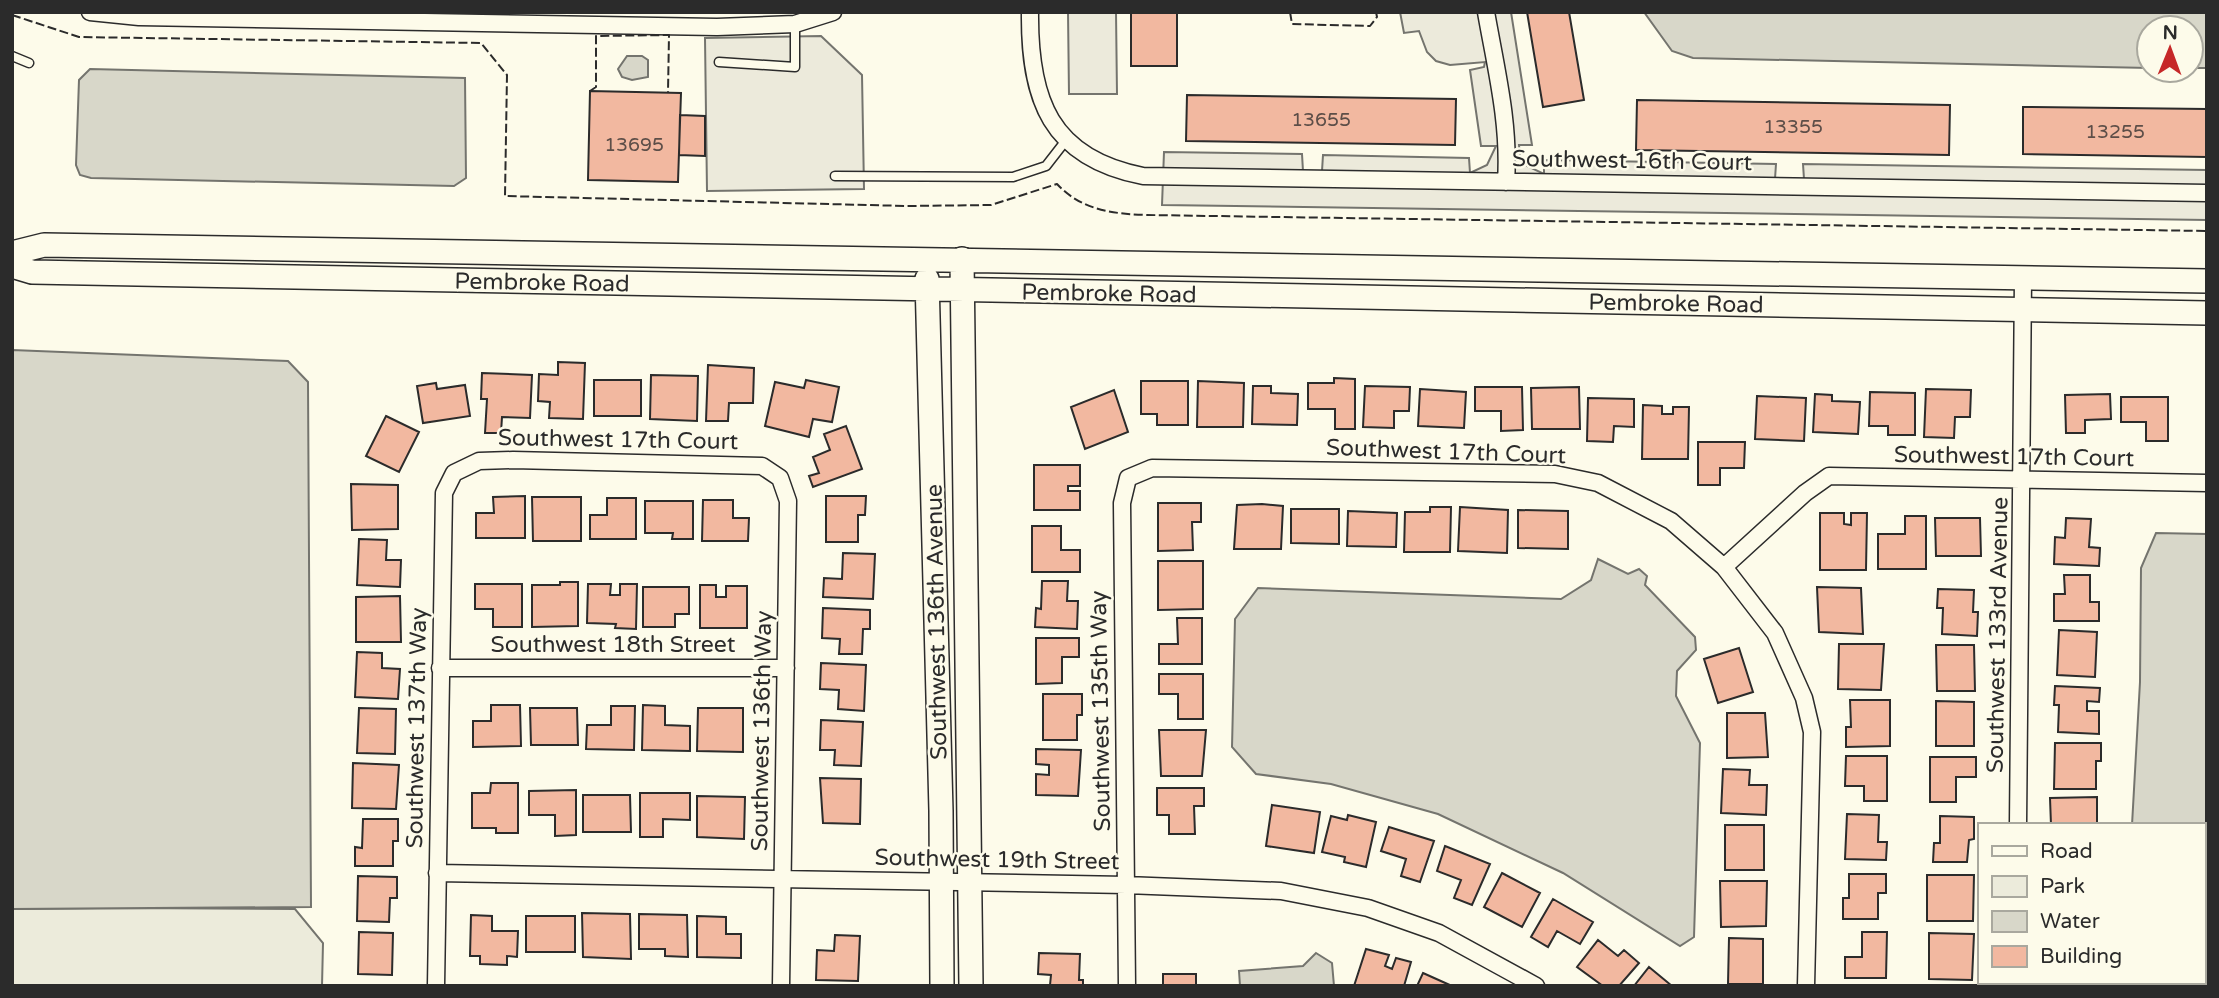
<svg xmlns="http://www.w3.org/2000/svg" width="2219" height="998" viewBox="0 0 2219 998" font-family="'Varela Round',sans-serif">
<style>
.green{fill:#ecebdb;stroke:#74746e;stroke-width:2}
.parking{fill:#eceadb;stroke:#74746e;stroke-width:2}
.water{fill:#d8d7c9;stroke:#74746e;stroke-width:2}
.building{fill:#f2b8a0;stroke:#2b2b2b;stroke-width:2}
.lines{fill:none;stroke-linecap:round;stroke-linejoin:round}
.lane-casing{stroke:#2b2b2b;stroke-width:11}
.street-casing{stroke:#2b2b2b;stroke-width:19}
.secondary-casing{stroke:#2b2b2b;stroke-width:26}
.lane{stroke:#fdfbea;stroke-width:8}
.street{stroke:#fdfbea;stroke-width:16}
.secondary{stroke:#fdfbea;stroke-width:23}
.fence{stroke:#2b2b2b;stroke-width:2;stroke-dasharray:9 3.5;stroke-linecap:butt}
.labels{text-anchor:middle;dominant-baseline:central;stroke-width:5;stroke-linejoin:round;paint-order:stroke}
.number-label{font-size:19px;fill:#5d4e48}
.street-label{font-size:23px;fill:#2b2b2b;stroke:#fdfbea}
</style>
<rect width="100%" height="100%" fill="#fdfbea"/>
<!-- green -->
<path class="green" d="M126,908L295,909L323,943L322,986H12V909Z"/>
<!-- parking -->
<path class="parking" d="M1068,12H1116L1117,94H1069Z
M1400,12H1511L1532,145H1519L1520,156L1527,166L1544,174V160L1776,164L1775,179H1804L1803,164L2207,170V220L1162,205L1164,152L1302,154L1303,171H1322L1323,155L1469,158L1470,173L1487,165L1496,146H1481L1470,70L1484,67L1485,62L1450,65L1436,61L1427,52L1419,31L1404,33Z
M821,36L862,75L864,189L707,191L705,38Z"/>
<!-- water -->
<path class="water" d="M1644,12H2207V68H2191V28H2149V68L1693,58L1672,51Z
M627,56H642L648,60V77L632,80L622,77L618,69Z
M90,69L465,78L466,178L454,186L91,178L80,175L76,165L79,80Z
M12,350L288,361L308,382L311,907L12,909Z
M2156,533L2207,534V841L2203,842V825H2132L2140,682L2141,568Z
M1598,559L1628,574L1639,569L1647,576L1645,585L1695,637L1696,650L1677,671L1676,696L1700,743L1694,937L1680,946L1563,873L1438,814L1331,784L1256,774L1232,747L1235,619L1258,588L1561,599L1591,580Z
M1316,953L1332,963L1334,986H1240L1239,971L1303,966Z"/>
<!-- building -->
<path class="building" d="M1131,12H1177V66H1131Z
M1527,12H1569L1584,100L1543,107Z
M590,91L681,93L678,182L588,180Z
M1187,95L1456,99L1455,145L1186,141Z
M1637,100L1950,105L1949,155L1636,150Z
M2023,107L2207,109V157L2023,154Z
M680,115L705,116V156L679,155Z
M558,362L585,363L583,419L549,418L550,402L538,401L539,374L558,375Z
M708,365L754,368L753,403H729L728,421H706Z
M482,373L532,375L530,418L502,417L501,433H485L487,399H481Z
M651,375L698,376L697,421L650,419Z
M1334,378L1355,379V429H1335V409H1308V383H1334Z
M594,380H641V416H594Z
M806,380L839,387L832,422L813,419L809,437L765,426L775,382L804,388Z
M1141,381H1188V425H1157V414H1141Z
M1198,381L1244,383L1243,427H1197Z
M436,383L437,389L465,385L470,416L423,423L417,386Z
M1253,386H1271V393L1298,394L1297,425L1252,424Z
M1365,386L1410,387L1409,411H1394V428L1363,427Z
M1475,387H1522L1523,430L1501,431V411H1475Z
M1579,387L1580,429H1532L1531,388Z
M1420,389L1466,392L1464,428L1418,426Z
M1926,389L1971,390L1970,417H1955L1954,438L1924,437Z
M1114,390L1128,432L1085,449L1071,407Z
M1870,392L1915,393V435H1888V426H1869Z
M1815,394L1832,395V401L1860,402L1858,434L1813,432Z
M2110,394L2111,419L2085,420V433H2066L2065,395Z
M1757,396L1806,398L1804,441L1755,439Z
M2121,397H2168V441H2146V422H2121Z
M1588,398L1634,399V427L1614,426L1613,442L1587,441Z
M1643,405L1662,406V414H1673V407H1689L1688,459H1642Z
M386,416L419,432L399,472L366,456Z
M846,426L862,469L813,487L809,476L819,473L813,457L830,450L824,434Z
M1698,442H1745L1744,468H1720V485H1698Z
M1034,465H1080V486H1068V491H1080V510H1034Z
M351,484L398,485V529L352,530Z
M525,496V538H476V513H494L493,497Z
M826,496H866L865,515H858V542H826Z
M532,497H581V541H533Z
M607,498H636V539H590V515H607Z
M703,500H733V518H749L748,541H702Z
M645,501H693V539H672L673,533H645Z
M1158,503H1201V522H1192L1193,550L1158,551Z
M1262,504L1283,506L1281,549H1234L1237,505Z
M1430,507H1451L1450,552H1404L1405,512H1430Z
M1460,507L1508,510L1507,553L1458,551Z
M1291,509H1339V544L1291,543Z
M1518,510L1568,511V549L1518,548Z
M1348,511L1397,513L1396,547L1347,546Z
M1820,513H1844V524L1851,525V513H1867L1866,570H1820Z
M1905,516H1926V569H1878V534H1905Z
M1935,518H1980L1981,556H1936Z
M2066,518L2091,519L2089,547L2100,548L2099,566L2054,564L2055,537L2065,538Z
M1032,526H1061V550H1080V572H1032Z
M359,539L387,540L386,560H401L400,587L357,585Z
M843,553L875,554L873,599L823,597L824,578L842,579Z
M1158,561H1203V609L1158,610Z
M2064,575H2090V602H2099V621H2054V594H2065Z
M1042,581H1068L1067,601H1078L1077,629L1035,627L1036,608L1041,609Z
M560,582H578V626L532,627V585H560Z
M475,584H522V627H493V609H475Z
M588,584H611L610,595H620V584H637L636,629L615,628L616,624L587,623Z
M700,585H716V597H726V586H747V628H700Z
M643,587H689V614H675V627H643Z
M1817,587L1861,588L1863,634L1819,632Z
M1938,589L1974,590L1973,612H1978L1977,636L1942,634L1943,608H1937Z
M400,596L401,642H356V597Z
M823,608L870,610V629H863L862,654H839L840,639L822,638Z
M1177,618H1202V664H1159V644H1178Z
M2059,630L2097,632L2095,677L2057,675Z
M1036,638H1079V657H1062V683L1036,684Z
M1839,644H1884L1881,690L1838,689Z
M1936,645H1974L1975,691H1937Z
M1739,648L1753,692L1718,703L1704,659Z
M357,652L382,653V668L400,669L398,699L355,697Z
M821,663L866,665L864,711L838,709L839,690L820,689Z
M1159,674H1203V719H1178V694H1159Z
M2055,686L2100,688L2099,702L2087,701V711H2099V734L2058,732L2059,705H2054Z
M1043,694H1082V715H1077V740H1043Z
M1850,700H1890V746L1846,747V727H1851Z
M1936,701L1974,702V746H1936Z
M491,705H520L521,746L473,747V721H491Z
M643,705L665,706V725L690,726V751L642,750Z
M611,706H635L634,750L586,749L587,725H611Z
M359,708L396,709L395,754L357,753Z
M530,708H577L578,745H531Z
M698,708H743V752L697,751Z
M1727,713H1765L1768,757L1727,758Z
M821,720L863,722L861,766L834,765L835,750H820Z
M1159,730H1206L1202,776H1161Z
M2055,743H2101V761H2096V789H2054Z
M1036,749L1081,750L1078,796L1036,795V774L1049,775V765L1036,764Z
M1846,756H1887V801H1864V786H1845Z
M1930,757H1976V777H1956V802H1930Z
M353,763L399,765L396,809L352,808Z
M1723,769L1750,770L1749,785H1767L1766,815L1721,813Z
M820,778L861,779L860,824L823,823Z
M491,783H518V833H496V828H472V793H490Z
M1157,788H1204V806H1194L1195,834H1169V815H1157Z
M576,790V835L555,836V815H529V791Z
M640,793H690V820L663,819V837H640Z
M583,795H630L631,832H583Z
M697,796L745,797L744,839L697,837Z
M2097,797V825H2051L2050,798Z
M1272,805L1320,812L1314,853L1266,846Z
M1847,814L1879,815L1878,842H1887L1886,860L1845,859Z
M1348,815L1376,822L1366,867L1344,862L1345,857L1322,852L1331,816L1347,820Z
M1940,816L1974,817V839L1969,840L1967,862H1933L1934,843H1940Z
M363,819H398V841H393V866H355V847L362,848Z
M1725,825H1764V870H1725Z
M1389,827L1434,841L1420,882L1401,876L1406,859L1381,851Z
M1445,846L1490,864L1472,905L1454,898L1461,880L1437,871Z
M1502,873L1540,893L1522,927L1484,907Z
M1849,874H1886V893H1878V919H1843V898H1849Z
M1927,875H1974L1973,921H1927Z
M358,876L397,877V898H390L389,922L357,921Z
M1720,881H1767L1766,926L1721,927Z
M1553,899L1593,922L1580,944L1557,931L1548,947L1531,937Z
M582,913L630,914L631,959L583,957Z
M639,914L687,915L688,957L665,956V949H639Z
M471,915L492,916V931H518L517,957L507,956V965L480,964V956H470Z
M526,916H575V952H526Z
M697,916L726,917V934H741V958L697,957Z
M359,932L393,933L392,975L358,974Z
M1862,932H1887L1886,978H1845V957H1862Z
M1929,933L1974,934L1972,980L1929,979Z
M835,935L860,936L858,981L816,980L817,950L834,951Z
M1729,938L1763,939V984H1728Z
M1598,940L1618,956L1624,950L1639,963L1619,986H1603L1577,967Z
M1366,949L1389,955L1385,966L1392,969L1396,958L1411,962L1404,986H1354Z
M1039,953L1080,954L1079,980H1083V986H1039L1050,985L1051,975L1038,974Z
M1649,967L1672,986H1634Z
M1423,973L1452,986H1417Z
M1163,974H1196V986H1163Z"/>
<g class="lines">
<defs>
<path id="lane" d="M12,56L29,63
M719,62L795,67V24
M835,176L1013,177L1046,166L1067,139"/>
<path id="street" d="M90,12L139,17L717,27L795,24L833,12
M1030,12C1029,99 1050,158 1143,176L2207,193
M1486,12C1496,69 1510,124 1506,182
M1724,567L1775,633L1804,698L1812,732L1806,986
M440,668H786
M2018,825L2023,278
M437,873L1126,885L1281,891L1368,908L1439,933L1536,986
M2203,881H2207
M436,986L444,493L454,473L479,461L513,460L762,466L780,478L788,501L781,986
M1127,986L1122,503L1128,478L1152,468L1555,474L1598,483L1671,521L1724,567L1805,493L1829,476L2207,483
M2015,986V982"/>
<path id="secondary" d="M12,253L44,245L2207,281
M962,259L971,986
M12,266L32,272L2207,313
M927,279L941,811L942,986"/>
</defs>
<!-- lane casing -->
<use href="#lane" class="lane-casing"/>
<!-- street casing -->
<use href="#street" class="street-casing"/>
<!-- secondary casing -->
<use href="#secondary" class="secondary-casing"/>
<!-- lane -->
<use href="#lane" class="lane"/>
<!-- street -->
<use href="#street" class="street"/>
<!-- secondary -->
<use href="#secondary" class="secondary"/>
<!-- fence -->
<path class="fence" d="M1290,12L1292,24L1370,26L1377,17L1376,12
M12,15L79,37L481,43L507,75L505,196L907,206L991,205L1057,184C1081,210 1113,214 1147,215L2207,231
M590,91L596,87V36L669,35L668,92"/>
</g>
<g class="labels">
<!-- number labels -->
<g class="number-label">
<text x="1321" y="120">13655</text>
<text x="1793" y="127">13355</text>
<text x="2115" y="132">13255</text>
<text x="634" y="145">13695</text>
</g>
<!-- street labels -->
<g class="street-label">
<text transform="translate(1632 161) rotate(1)">Southwest 16th Court</text>
<text transform="translate(542 283) rotate(1)">Pembroke Road</text>
<text transform="translate(1109 294) rotate(1)">Pembroke Road</text>
<text transform="translate(1676 304) rotate(1)">Pembroke Road</text>
<text transform="translate(618 440) rotate(1)">Southwest 17th Court</text>
<text transform="translate(1446 452) rotate(2)">Southwest 17th Court</text>
<text transform="translate(2014 457) rotate(1)">Southwest 17th Court</text>
<text transform="translate(937 622) rotate(-91)">Southwest 136th Avenue</text>
<text transform="translate(1998 635) rotate(-89)">Southwest 133rd Avenue</text>
<text x="613" y="645">Southwest 18th Street</text>
<text transform="translate(1101 711) rotate(-91)">Southwest 135th Way</text>
<text transform="translate(417 728) rotate(-89)">Southwest 137th Way</text>
<text transform="translate(762 731) rotate(-89)">Southwest 136th Way</text>
<text transform="translate(997 860) rotate(1)">Southwest 19th Street</text>
</g>
</g>
<!-- border -->
<rect width="2219" height="998" fill="none" stroke="#2b2b2b" stroke-width="28"/>
<!-- legend -->
<rect x="1978" y="823" width="228" height="161" fill="#fdfbea" stroke="#a9a89e" stroke-width="2"/>
<rect x="1992" y="846" width="35" height="10" fill="#fdfbea" stroke="#a9a89e" stroke-width="2"/>
<text x="2040" y="858" font-size="21" fill="#2b2b2b">Road</text>
<rect x="1992" y="876" width="35" height="21" fill="#ecebdb" stroke="#a9a89e" stroke-width="2"/>
<text x="2040" y="893" font-size="21" fill="#2b2b2b">Park</text>
<rect x="1992" y="911" width="35" height="21" fill="#d8d7c9" stroke="#a9a89e" stroke-width="2"/>
<text x="2040" y="928" font-size="21" fill="#2b2b2b">Water</text>
<rect x="1992" y="946" width="35" height="21" fill="#f2b8a0" stroke="#a9a89e" stroke-width="2"/>
<text x="2040" y="963" font-size="21" fill="#2b2b2b">Building</text>
<!-- north arrow -->
<g transform="translate(2170 49) rotate(1)"><circle r="33" fill="#fdfbea" stroke="#a9a89e" stroke-width="2"/>
<path d="M0-5L12 26L0 18L-12 26Z" fill="#c62828"/>
<text y="-10" font-size="19" font-weight="bold" text-anchor="middle" fill="#2b2b2b">N</text>
</g>
</svg>
